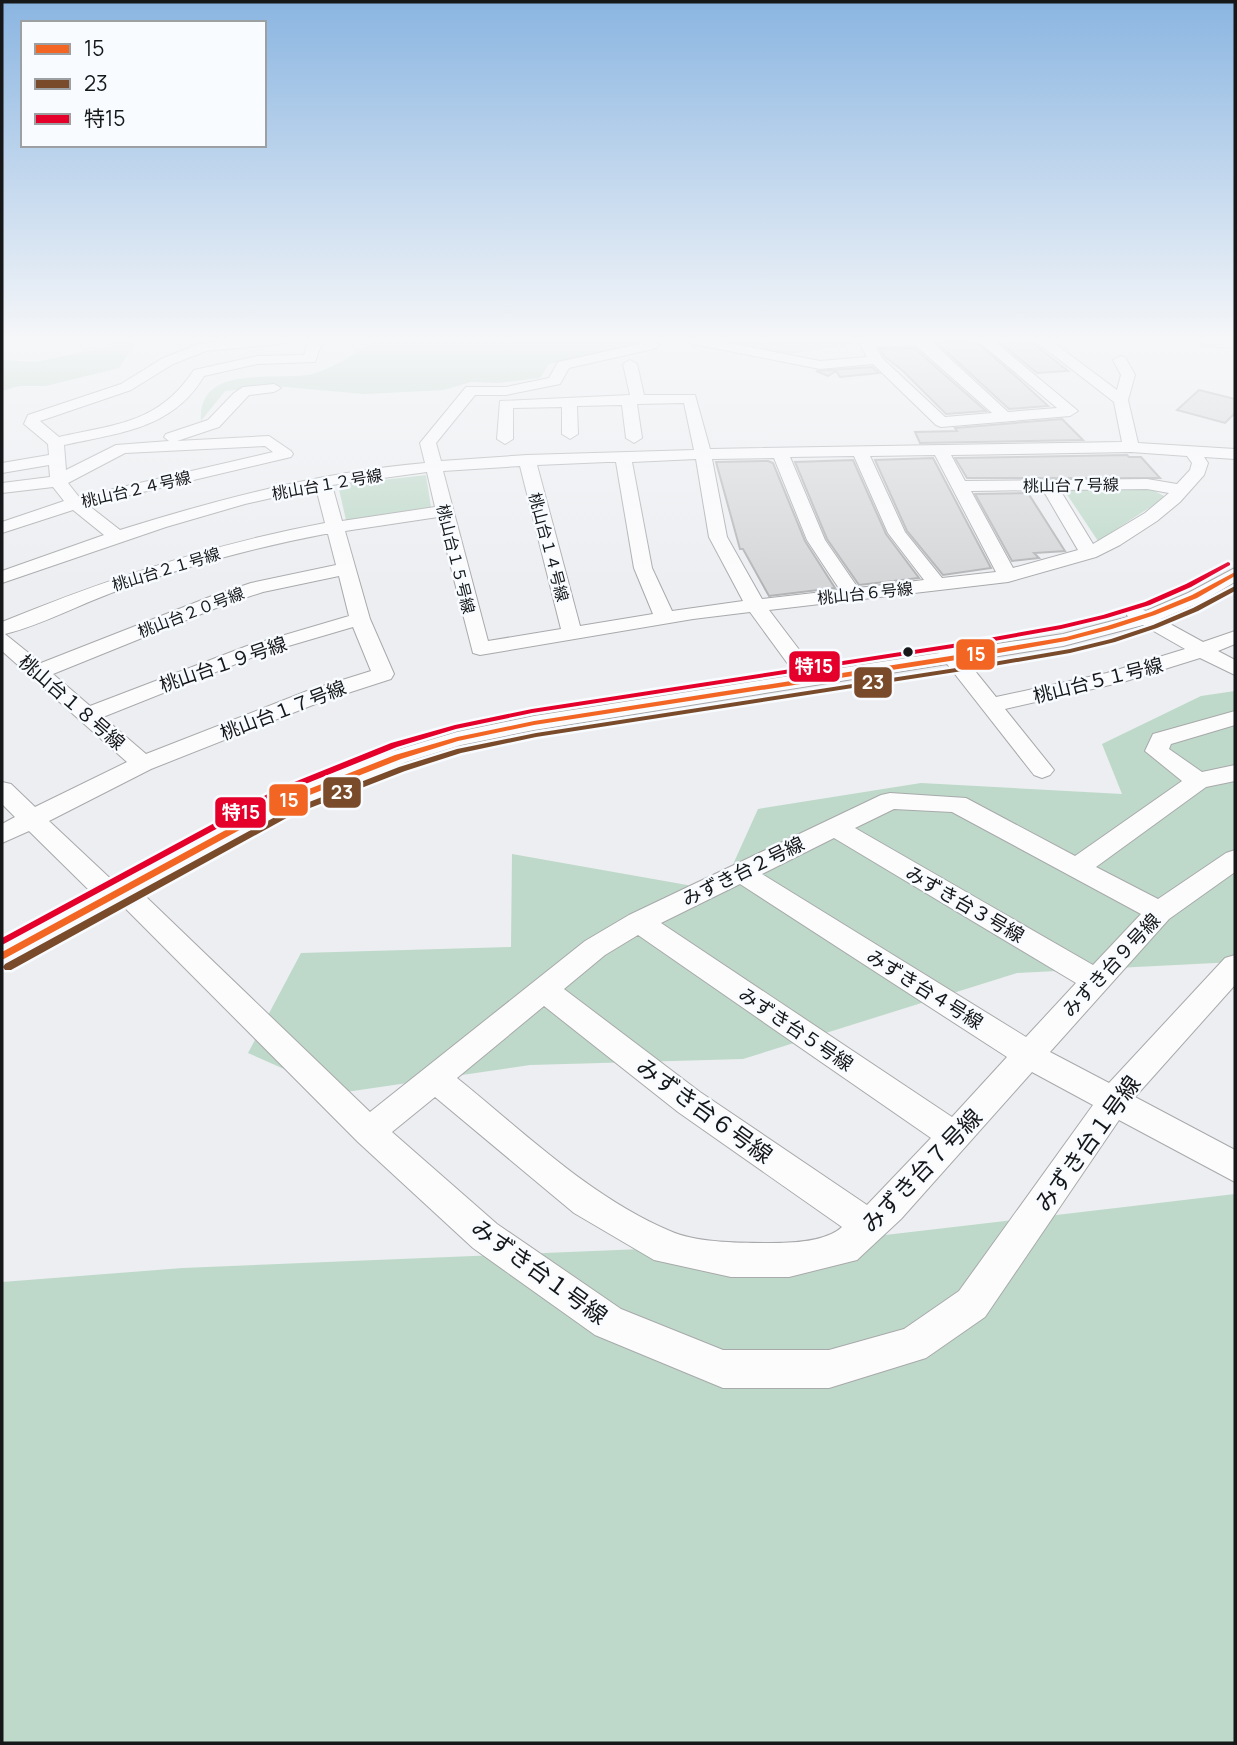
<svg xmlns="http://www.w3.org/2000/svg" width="1237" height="1745" viewBox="0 0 1237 1745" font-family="Manrope,'Noto Sans JP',sans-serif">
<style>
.green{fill:#bed9c9}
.building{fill:#d4d6d8;stroke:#b3b4b6;stroke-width:2}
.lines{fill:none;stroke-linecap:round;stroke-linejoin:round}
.minor-casing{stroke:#a8a9ab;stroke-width:2}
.major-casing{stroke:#b4abad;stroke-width:1}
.minor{fill:#fcfcfd;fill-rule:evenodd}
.major{fill:#efebeb;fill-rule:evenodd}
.bus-1-casing{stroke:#f8fbff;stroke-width:5}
.bus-2-casing{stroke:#f8fbff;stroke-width:5}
.bus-3-casing{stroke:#f8fbff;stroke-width:5}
.bus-1{fill:#f26522;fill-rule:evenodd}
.bus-2{fill:#7a4b2a;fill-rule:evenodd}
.bus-3{fill:#e4002b;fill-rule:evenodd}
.bus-dot{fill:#151718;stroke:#f8fbff;stroke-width:2.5}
.labels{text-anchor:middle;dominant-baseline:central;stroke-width:5;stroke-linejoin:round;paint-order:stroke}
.far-street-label{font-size:16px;fill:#151718;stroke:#f8fbff}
.street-label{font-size:19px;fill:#151718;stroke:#f8fbff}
.near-street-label{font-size:23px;fill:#151718;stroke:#f8fbff}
.line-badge{stroke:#f8fbff;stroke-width:2.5}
.badge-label{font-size:19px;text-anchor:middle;font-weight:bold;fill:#fff}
</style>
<rect width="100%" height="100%" fill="#eceef1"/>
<!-- green -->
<path class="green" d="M114,340H137L119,368L46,386H19L2,391V360L35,362L106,347Z
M375,340H657L549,364L540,378L498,383L471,382L444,390L364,394L275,386L225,391L201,421C197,362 279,382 312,374C334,368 356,353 375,340Z
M682,340H855L850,345L790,354Z
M426,475L431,507L346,520L338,485Z
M1149,488L1166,497L1098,541L1064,490Z
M1235,691V962L1017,973L743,1059L530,1065L339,1093L248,1053L301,953L511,947L512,854L721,891L758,809L921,783L1122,794L1102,744L1201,696Z
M1235,1194V1743H2V1282L183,1268L834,1241Z"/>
<!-- building -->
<path class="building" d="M974,340L1021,381L1048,406L1009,409L936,342Z
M997,340H1029L1068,371L1037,373Z
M914,348L986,411L946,414L902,370L884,356L880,349Z
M872,367L879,373L840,377L836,371L828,376L816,371Z
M1199,390L1235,399V413L1225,423L1177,410Z
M1062,419L1083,440L920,443L915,432L957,431L955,428Z
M1127,455L1129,457H1141L1160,478H967L955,458Z
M933,458L991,568L943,575L907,531L875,460Z
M853,460L886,534L919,578L859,585L827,539L795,462Z
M768,461L773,463L805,541L835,588L769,596L743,549H740L716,462Z
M1028,493L1065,551L1034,553L1039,558L1012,561L975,494Z"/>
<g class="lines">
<defs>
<path id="minor" d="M233,340H287L280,344L206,351L173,364L131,390L40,421L59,437C117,424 159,423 194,370L257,356L304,355L309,340H323L315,362L257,364L204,376C173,429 119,433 64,445L66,470L116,445L169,441L164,437L166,434L208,420L234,393L243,387L274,384L281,388L274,392L249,395L219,427L177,441L269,436L291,451L293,454L291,457L88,505L120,530C219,499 321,472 425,463L420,443L466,387H506L549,378L558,362L652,341L659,345L657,348L569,368L560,384L506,395H475L436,443L441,461L527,455L694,450L684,403L637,404L642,438L634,443L626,438L622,405L577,406L578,434L570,439L562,434V407L513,408V439L505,444L497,439L500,401L630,395L623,364L630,360L637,364L644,395H695L710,449L1122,442L1114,402L1034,340H1050L1117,390L1121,375L1113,360L1120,356L1125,357L1135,375L1128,400L1138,443L1235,449V459L1204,457L1208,463L1204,475L1180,502L1157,521L1120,545L1096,557L1008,582L769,610L816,672L939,653L937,650L940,646C948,644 953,643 958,650L1063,634L1128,617L1126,613L1129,609L1136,607L1146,611L1188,593L1235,568V582L1201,602L1161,619L1203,642L1235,631V644L1218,651L1235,660V675L1200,658L1123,682L1005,709L1050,765L1054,770L1050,775L1042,778L1034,775L947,664L534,730L461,745L406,762L293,808L141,892L370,1112L585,941L629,915L881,795L890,793L966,798L1075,856L1182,781L1145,751L1153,734L1235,711V725L1171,744L1169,749L1202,772L1235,765V781L1206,787L1096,867L1158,899L1226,853L1235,850V872L1169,919L1050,1052L1109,1083L1225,958L1235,955V985L1135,1097L1235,1150V1182L1119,1120L985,1317L926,1358L829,1388H723L595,1335L473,1248L358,1142L120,903L12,964L2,967V943L93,894L29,831L2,843V824L15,817L2,804V782L11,784L35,807L127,762L2,651V622C107,579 213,544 325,523L316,488L245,504L166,527L2,583V571L104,535L73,510L2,533V522L64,501L53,487L2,493V483L50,477L49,465L2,473V463L49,455L48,444L24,424L28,415L121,384L163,358L199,344ZM265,446L273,452L79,497L68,483L125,453ZM1131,452L1187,456L1192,463L1190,470L1177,484L1147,479L965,481L951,455ZM935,455L996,572L942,578L905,532L870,456ZM854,456L888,533L924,580L858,588L825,540L790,457ZM774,458L807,540L840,590L762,599L727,537L712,459ZM696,459L709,537L743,601L672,611L652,568L632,462ZM607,462H616L634,568L653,614L580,626L537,465ZM520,466L561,629L488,641L443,471ZM427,472L435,507L342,521L332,485ZM1147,489L1169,493L1145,513L1093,544L1060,490ZM1043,490L1078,550L1013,568L971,491ZM438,517L473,653L480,655L693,619L750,612L796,675L534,716L457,732L390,752L275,796L114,882L49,821L151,769L323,701L391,679L394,674L370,619L345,531ZM325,534H328L336,565L251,583L212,596L41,663L5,634C42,625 78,605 114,592C183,567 252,548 325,534ZM339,576L349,616L247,646L90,706L53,674L226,604L263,592ZM1143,625L1185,649L1107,673L996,697L967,661L1063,646ZM353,627L371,671L307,691L146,754L103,717L261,654ZM894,809L952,812L1141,914L1093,965L855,828ZM834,838L1076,983L1026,1037L762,874ZM740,884L1007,1057L952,1117L661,923ZM638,935L931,1138L867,1205L700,1092L564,989L605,955ZM544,1006L678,1112L842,1227C826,1242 792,1243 771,1243C742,1243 696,1243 670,1231C590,1197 524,1132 457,1078ZM1032,1072L1093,1105L959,1291L904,1329L829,1350H723L621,1309L497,1224L392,1132L435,1097L574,1213L654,1260L731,1277H789L857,1260L901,1219Z
M686,340H715L820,361L867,357L860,344L866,340H930L1008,412L1057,408L977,340H993L1078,411L1070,416L941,427L936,425L873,364L820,369L693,344ZM915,345L992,413L945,417L882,358L876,347Z"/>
<path id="major" d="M1196,340H1235V349L1204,345Z"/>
</defs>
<!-- minor casing -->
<use href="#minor" class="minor-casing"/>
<!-- major casing -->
<use href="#major" class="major-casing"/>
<!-- minor -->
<use href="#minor" class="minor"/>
<!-- major -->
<use href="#major" class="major"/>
<defs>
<path id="bus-1" d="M1235,572V576L1197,598L1155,615L1112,629L1066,641L976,657L534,725L458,741L401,759L287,804L2,960V952L281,800L395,755L457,737L534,721L976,652L1066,637L1107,626L1151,612L1192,595Z"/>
<path id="bus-2" d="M1235,586V591L1198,611L1157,628L1115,642L1070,653L982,668L536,737L461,753L405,771L292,815L11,970H5L3,967L5,964L286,811L399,767L457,749L536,733L982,664L1070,649L1111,639L1153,625L1193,608Z"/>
<path id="bus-3" d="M1228,562L1230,563V565L1191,587L1150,605L1107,618L1061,629L972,645L532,713L456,729L397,747L283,793L2,945V938L277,789L391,743L455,725L532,709L972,641L1061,625L1103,615L1145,602L1186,584Z"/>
</defs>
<!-- bus-1 casing -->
<use href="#bus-1" class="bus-1-casing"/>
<!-- bus-2 casing -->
<use href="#bus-2" class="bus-2-casing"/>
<!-- bus-3 casing -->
<use href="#bus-3" class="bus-3-casing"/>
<!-- bus-1 -->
<use href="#bus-1" class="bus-1"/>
<!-- bus-2 -->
<use href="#bus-2" class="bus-2"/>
<!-- bus-3 -->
<use href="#bus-3" class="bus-3"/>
</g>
<!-- sky -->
<linearGradient id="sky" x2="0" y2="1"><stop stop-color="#8ab5e1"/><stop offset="0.58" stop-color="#f6f7f9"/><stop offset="1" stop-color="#f6f7f9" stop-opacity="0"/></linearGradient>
<rect width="1237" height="585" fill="url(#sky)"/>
<!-- markers -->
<circle class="bus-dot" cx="908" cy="652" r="6"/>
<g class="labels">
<!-- far-street labels -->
<g class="far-street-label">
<text transform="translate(327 484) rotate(-10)">桃山台１２号線</text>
<text transform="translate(1071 485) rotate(-1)">桃山台７号線</text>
<text transform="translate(136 489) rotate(-13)">桃山台２４号線</text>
<text transform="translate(549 547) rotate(75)">桃山台１４号線</text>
<text transform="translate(456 559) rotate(76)">桃山台１５号線</text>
<text transform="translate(166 569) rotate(-17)">桃山台２１号線</text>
<text transform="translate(865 593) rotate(-6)">桃山台６号線</text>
<text transform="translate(191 612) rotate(-21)">桃山台２０号線</text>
</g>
<!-- street labels -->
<g class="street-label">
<text transform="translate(223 664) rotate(-19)">桃山台１９号線</text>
<text transform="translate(1098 680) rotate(-14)">桃山台５１号線</text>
<text transform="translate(72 702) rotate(41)">桃山台１８号線</text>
<text transform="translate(283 710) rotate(-21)">桃山台１７号線</text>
<text transform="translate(743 871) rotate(-26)">みずき台２号線</text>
<text transform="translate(965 904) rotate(30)">みずき台３号線</text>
<text transform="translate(1111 965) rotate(-47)">みずき台９号線</text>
<text transform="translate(925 989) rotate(32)">みずき台４号線</text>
<text transform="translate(796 1029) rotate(34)">みずき台５号線</text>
</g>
<!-- near-street labels -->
<g class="near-street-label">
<text transform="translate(705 1110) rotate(36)">みずき台６号線</text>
<text transform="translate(1087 1143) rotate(-54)">みずき台１号線</text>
<text transform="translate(921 1170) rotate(-46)">みずき台７号線</text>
<text transform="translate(540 1271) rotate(36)">みずき台１号線</text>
</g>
</g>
<g class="line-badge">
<rect x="955" y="638" width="41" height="33" rx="7" fill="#f26522"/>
<rect x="788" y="650" width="53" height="33" rx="7" fill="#e4002b"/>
<rect x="853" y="666" width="40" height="33" rx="7" fill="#7a4b2a"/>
<rect x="322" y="776" width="40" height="33" rx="7" fill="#7a4b2a"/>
<rect x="268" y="783" width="41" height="34" rx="7" fill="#f26522"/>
<rect x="214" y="796" width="53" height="33" rx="7" fill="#e4002b"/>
</g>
<g class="badge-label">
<text x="976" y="661">15</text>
<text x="814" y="673">特15</text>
<text x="873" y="689">23</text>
<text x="342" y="799">23</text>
<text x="289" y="807">15</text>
<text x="241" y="819">特15</text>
</g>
<!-- border -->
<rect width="1237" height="1745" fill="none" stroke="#151718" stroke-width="7"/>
<!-- legend -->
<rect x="21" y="21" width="245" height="126" fill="#f8fbff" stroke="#9da0a3" stroke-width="2"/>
<rect x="35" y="44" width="35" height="10" fill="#f26522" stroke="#9da0a3" stroke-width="2"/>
<text x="84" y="56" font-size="21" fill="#151718">15</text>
<rect x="35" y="79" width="35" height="10" fill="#7a4b2a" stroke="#9da0a3" stroke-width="2"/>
<text x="84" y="91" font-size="21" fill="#151718">23</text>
<rect x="35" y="114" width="35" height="10" fill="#e4002b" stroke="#9da0a3" stroke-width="2"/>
<text x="84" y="126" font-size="21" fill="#151718">特15</text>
</svg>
